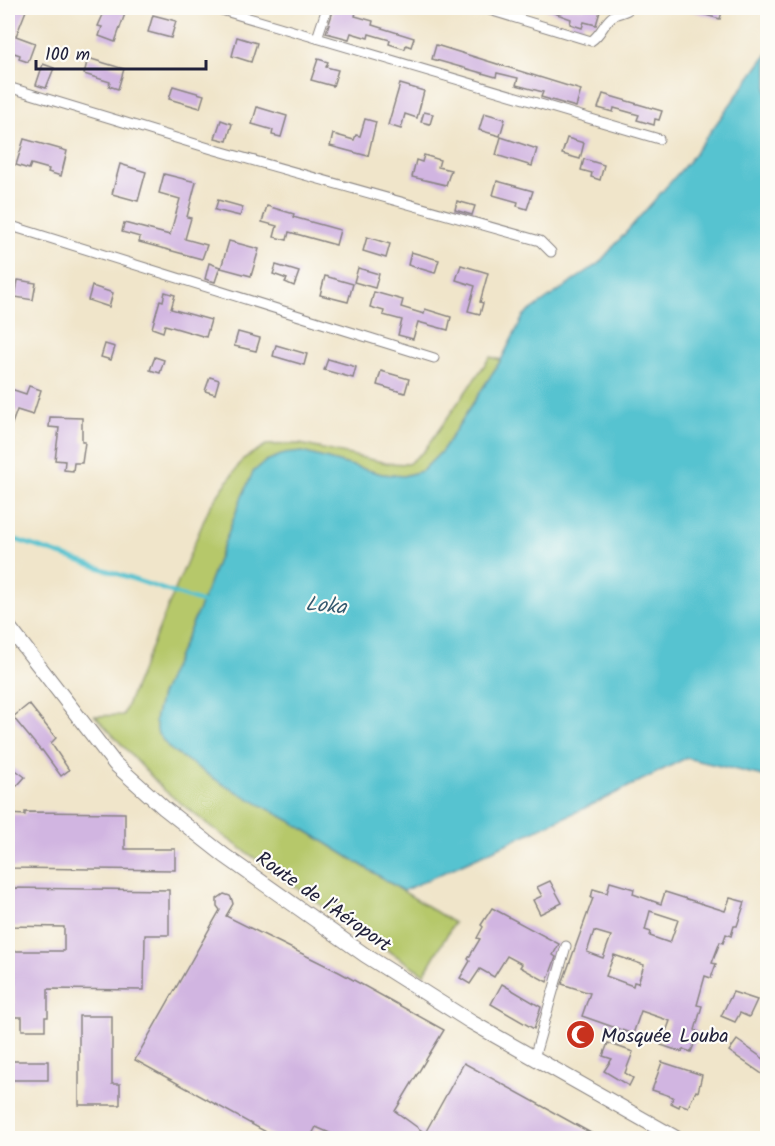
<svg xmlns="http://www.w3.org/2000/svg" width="775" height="1146" font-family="Kalam,sans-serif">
	<rect width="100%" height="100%" fill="#fdfcf7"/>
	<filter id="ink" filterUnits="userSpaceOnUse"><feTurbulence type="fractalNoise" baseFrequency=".0167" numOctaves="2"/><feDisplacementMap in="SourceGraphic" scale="12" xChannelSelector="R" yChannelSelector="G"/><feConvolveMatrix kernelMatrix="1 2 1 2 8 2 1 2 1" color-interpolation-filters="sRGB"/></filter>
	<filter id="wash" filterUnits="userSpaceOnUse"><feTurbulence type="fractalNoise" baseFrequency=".008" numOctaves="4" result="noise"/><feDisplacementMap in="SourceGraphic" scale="24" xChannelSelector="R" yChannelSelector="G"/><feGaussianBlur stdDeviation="1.35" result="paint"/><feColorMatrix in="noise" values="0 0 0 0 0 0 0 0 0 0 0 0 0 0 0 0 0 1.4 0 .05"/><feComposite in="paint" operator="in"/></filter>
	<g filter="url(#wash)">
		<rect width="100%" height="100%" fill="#f0e5ca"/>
		<path fill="#b6c86b" stroke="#6c7553" stroke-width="1.5" d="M490,357L501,360L442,451L422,471L403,476L382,474L302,452L241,499L202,602L161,695L155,720L158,734L170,749L221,783L294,823L454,923L424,974L343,921L211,827L164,790L95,716L123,715L209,508L243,459L266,445L300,444L387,463L408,464L424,451Z"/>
		<path fill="#57c3d0" stroke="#3c7286" stroke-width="1.5" d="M767,54V777L686,758L600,801L403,891L294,823L221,783L170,749L158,734L155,720L161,695L202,602L241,499L253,472L266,461L284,454L302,452L382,474L403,476L422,471L442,451L501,360L524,315L599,263L689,161Z"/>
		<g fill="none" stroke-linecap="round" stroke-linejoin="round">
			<path stroke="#57c3d0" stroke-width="4" d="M8,537L207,604"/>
		</g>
		<g id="blocks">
			<g fill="#d1b5e1" fill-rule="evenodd">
				<path d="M8,8H27L16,36L35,43L28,62L19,59L20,55L11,52L8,57Z"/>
				<path d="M106,8H127L115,42L99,36L102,27L98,26Z"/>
				<path d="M334,8H357L355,16L373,21L372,25L414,38L411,47L406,45L405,49L389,44L390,40L369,34L368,38L351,33L349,39L326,33Z"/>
				<path d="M546,8H601L596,25L584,22L582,28L570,24L571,19L546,10Z"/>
				<path d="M688,8H723L720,19L688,10Z"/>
				<path d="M153,15L176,21L171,38L148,32Z"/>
				<path d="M237,37L257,43L251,62L232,56Z"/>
				<path d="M436,45L581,90L576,107L541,97L543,92L516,85L518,78L497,73L496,77L432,59Z"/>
				<path d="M88,58L124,69L118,89L109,86L110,82L84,74Z"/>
				<path d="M318,59L328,62L326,67L338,70L333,86L311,80Z"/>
				<path d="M43,64L54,68L46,88L36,85Z"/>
				<path d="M400,84L424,91L417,118L405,114L401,129L388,125Z"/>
				<path d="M173,86L204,95L200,108L169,99Z"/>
				<path d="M603,94L662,111L659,120L655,119L654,125L637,120L639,115L614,108L613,112L598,108Z"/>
				<path d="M257,107L287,116L281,137L272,135L273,130L252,124Z"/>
				<path d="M424,112L433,114L430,124L421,122Z"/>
				<path d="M484,113L505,119L500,136L479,130Z"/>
				<path d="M365,119L376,122L368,156L330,146L333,134L354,140L356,135L360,136Z"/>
				<path d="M221,120L232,124L227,141L215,138Z"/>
				<path d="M501,137L537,149L532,166L496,155Z"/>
				<path d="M567,138L584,143L580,159L562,154Z"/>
				<path d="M24,139L67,151L61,176L48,172L49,169L31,164L29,169L16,165Z"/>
				<path d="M424,155L440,160L438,167L451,170L446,185L412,177L416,160L422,162Z"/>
				<path d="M584,159L604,165L600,180L591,177L592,173L581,170Z"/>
				<path d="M120,164L146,172L138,201L112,194Z"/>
				<path d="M164,174L196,182L187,217L191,218L185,239L207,245L202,259L139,242L140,237L122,232L124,223L170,235L180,199L159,193Z"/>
				<path d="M497,181L533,191L527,209L517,206L518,202L493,195Z"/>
				<path d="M218,200L243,207L240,216L215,210Z"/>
				<path d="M457,201L475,206L472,215L455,210Z"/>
				<path d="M267,206L294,214L293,217L340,230L336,245L289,232L287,240L274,237L277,226L262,222Z"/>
				<path d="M367,237L390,244L386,258L363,251Z"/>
				<path d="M229,241L259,249L251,276L221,268Z"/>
				<path d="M411,252L439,260L435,273L408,265Z"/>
				<path d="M209,263L220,267L215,282L205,279Z"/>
				<path d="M276,265L299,272L294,286L285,282L287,279L273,274Z"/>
				<path d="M461,265L488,273L480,302L483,303L480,314L468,311L475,286L456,280Z"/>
				<path d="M358,268L379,274L375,288L354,282Z"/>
				<path d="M325,276L353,284L348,302L320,295Z"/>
				<path d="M18,280L36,283L33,300L15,297Z"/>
				<path d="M92,286L113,293L109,307L88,300Z"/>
				<path d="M165,292L175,295L171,309L211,320L206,337L165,325L163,332L152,328L160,300L163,301Z"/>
				<path d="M374,292L403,300L401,307L424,314L425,309L451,317L448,330L418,322L413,339L398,335L402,320L383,315L384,311L370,307Z"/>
				<path d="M238,332L260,338L256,351L234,346Z"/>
				<path d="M105,344L115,347L111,360L101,357Z"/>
				<path d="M276,345L307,354L304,365L273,356Z"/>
				<path d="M155,357L164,360L160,373L150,370Z"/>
				<path d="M328,359L356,367L353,378L324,370Z"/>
				<path d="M381,371L409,379L405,393L377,385Z"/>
				<path d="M210,377L219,380L215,394L205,391Z"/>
				<path d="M29,386L41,390L33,415L17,410L9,432H8V388L26,394Z"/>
				<path d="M50,417L82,418V442H85L82,463H74L73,471L64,470L65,461L55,460L59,428L49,427Z"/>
				<path d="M29,704L56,738L51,743L69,770L61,776L42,750L41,751L13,717Z"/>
				<path d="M13,768L25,777L17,786L8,778V775Z"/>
				<path d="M25,812L125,813V849H175V870L8,868V814L25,815Z"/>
				<path d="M550,881L562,903L540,914L533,900L542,896L537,887Z"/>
				<path d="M610,882L634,889L633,894L661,904L665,892L725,911L730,898L745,902L737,926H734L731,936L726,934L723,943L720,942L712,963L716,964L711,978L705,976L697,1005L702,1006L695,1030L699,1032L691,1052L683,1049L682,1052L661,1045L670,1021L641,1011L633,1034L582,1016L590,993L562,984L593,898H591L593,889L607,893ZM650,911L678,920L670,943L650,936L651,932L645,930ZM594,931L611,936L603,958L587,952ZM614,955L644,965L638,983L634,982L633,986L606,976Z"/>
				<path d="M8,888L169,890V935H145L144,990L48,989V1017H45V1030H22V1017H14V986H8V951H64V927L8,926Z"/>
				<path d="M224,894L230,896L232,900L233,904L226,916L339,972L444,1030L395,1111L425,1133L464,1063L600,1138H341L316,1127L310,1138H277L135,1060L220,910L217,906V899Z"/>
				<path d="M492,908L559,944L553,955L556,957L547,982L520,967L522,964L507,956L494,977L480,969L470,984L460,978L470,961L468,959L480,939L477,938L483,927L481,925Z"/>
				<path d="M502,984L541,1007L534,1029L491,1004Z"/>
				<path d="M733,992L757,1000L749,1017L740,1013L735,1022L721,1016Z"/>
				<path d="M79,1016H112V1084H120V1105H79Z"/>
				<path d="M737,1040L768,1062V1078L729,1051Z"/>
				<path d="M608,1043L633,1052L625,1073L633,1078L629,1086L604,1071L612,1059L603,1056Z"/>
				<rect x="8" y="1061" width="40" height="19"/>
				<path d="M662,1062L702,1075L698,1092L696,1091L688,1107L680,1104L679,1107L671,1103L673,1097L652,1090Z"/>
			</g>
		</g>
	</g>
	<g filter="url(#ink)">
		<use href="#blocks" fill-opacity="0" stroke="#898482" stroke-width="1.5"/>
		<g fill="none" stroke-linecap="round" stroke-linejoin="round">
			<defs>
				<g id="street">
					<path d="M215,8L659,139"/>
					<path d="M483,8L591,41C601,35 604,22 613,16C619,12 625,13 630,8"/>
					<path d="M317,38L327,8"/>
					<path d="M8,87L212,149L540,241L551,252"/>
					<path d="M8,225L434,358"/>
					<path d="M534,1058L566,946"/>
				</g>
				<path id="secondary" d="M8,626L115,764L164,808L225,856L365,955L471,1022L676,1138"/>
			</defs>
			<use href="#street" stroke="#898482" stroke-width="11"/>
			<use href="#secondary" stroke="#898482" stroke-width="16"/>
			<use href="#street" stroke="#fff" stroke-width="9"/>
			<use href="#secondary" stroke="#fff" stroke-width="14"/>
		</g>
	</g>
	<defs>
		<symbol id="mosque-disc" viewBox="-11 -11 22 22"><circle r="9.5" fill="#c8321e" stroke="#fdfcf7"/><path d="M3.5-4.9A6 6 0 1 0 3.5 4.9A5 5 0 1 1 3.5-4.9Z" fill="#fff"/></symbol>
	</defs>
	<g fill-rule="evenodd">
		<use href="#mosque-disc" x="564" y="1018" width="33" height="33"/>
	</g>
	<g text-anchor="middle" stroke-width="4.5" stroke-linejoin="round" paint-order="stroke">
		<g font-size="20" fill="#22223b" stroke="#fdfcf7">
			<text transform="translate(324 901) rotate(35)" y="7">Route de l'Aéroport</text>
		</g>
		<g font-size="20" fill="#22223b" stroke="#fdfcf7" text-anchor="start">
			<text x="601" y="1042">Mosquée Louba</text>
		</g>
		<g font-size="21" font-style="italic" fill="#355a6f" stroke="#fdfcf7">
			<text transform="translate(326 605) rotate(5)" y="7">Loka</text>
		</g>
	</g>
	<rect width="775" height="1146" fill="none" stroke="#fdfcf7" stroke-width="30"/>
	<path d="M36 60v9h170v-9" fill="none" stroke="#22223b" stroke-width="3"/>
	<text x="45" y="60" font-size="18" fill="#22223b" stroke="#fdfcf7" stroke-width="4.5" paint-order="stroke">100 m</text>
</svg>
